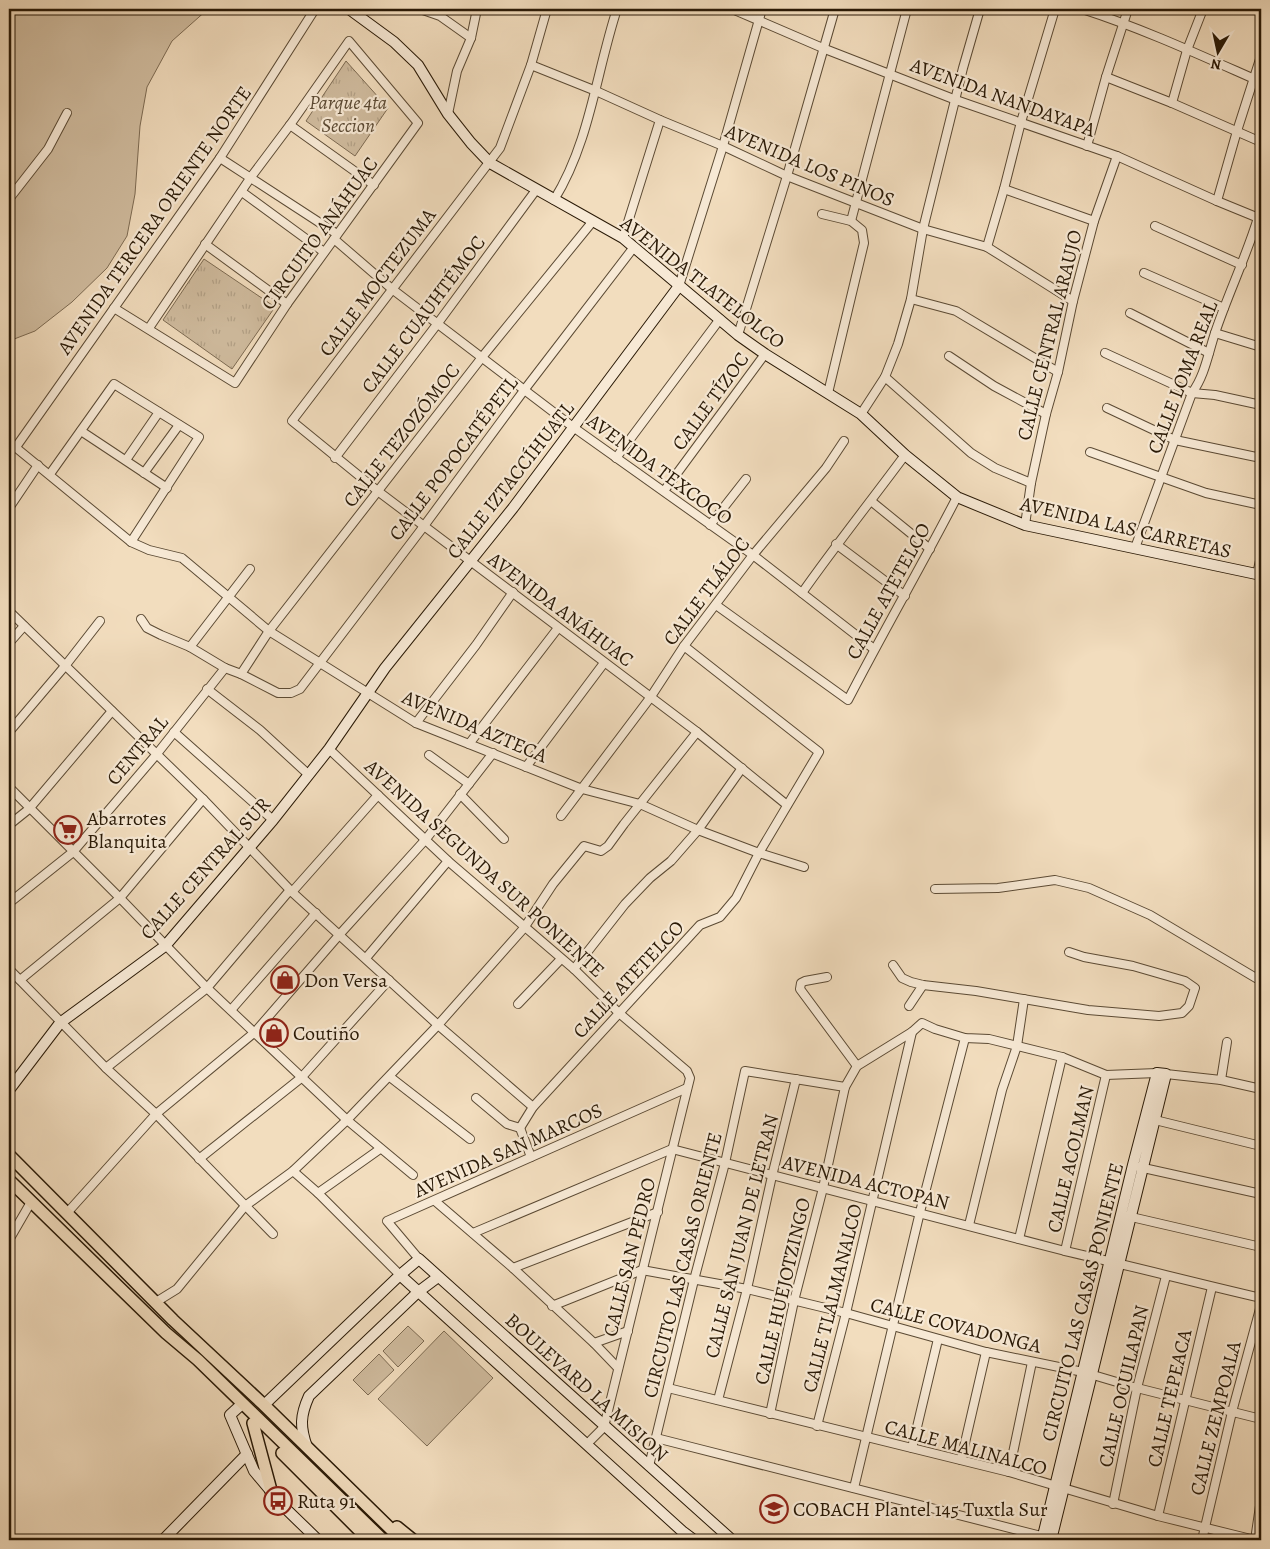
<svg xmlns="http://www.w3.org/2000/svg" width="1270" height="1549" font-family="Alegreya,serif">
	<defs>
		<pattern id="park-tufts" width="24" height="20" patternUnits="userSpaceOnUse" patternTransform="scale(1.25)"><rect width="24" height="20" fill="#d0bc9f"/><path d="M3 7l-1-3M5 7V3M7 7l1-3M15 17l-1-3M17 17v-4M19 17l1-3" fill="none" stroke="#b3a187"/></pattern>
	</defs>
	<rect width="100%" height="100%" fill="#f2ddbe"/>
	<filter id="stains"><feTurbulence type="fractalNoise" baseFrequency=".004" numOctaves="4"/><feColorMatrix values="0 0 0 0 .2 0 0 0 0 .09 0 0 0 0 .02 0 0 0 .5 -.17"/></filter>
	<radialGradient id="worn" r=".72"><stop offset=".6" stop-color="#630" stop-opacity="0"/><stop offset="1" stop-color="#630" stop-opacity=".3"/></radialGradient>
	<g fill="#d0bc9f" stroke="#7c6a52">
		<path d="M9,9H208L172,41L147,87L140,126L135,194L127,236L107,268L72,302L35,331L9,341Z"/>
		<path d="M408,1326L424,1341L398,1367L383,1351Z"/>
		<path d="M444,1331L493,1378L427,1446L378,1399Z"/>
		<path d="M379,1354L394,1370L368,1395L353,1380Z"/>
	</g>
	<g fill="url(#park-tufts)" stroke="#7c6a52">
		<path d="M346,61L388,108L355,156L306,121Z"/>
		<path d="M204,259L275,307L232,369L163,320Z"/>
	</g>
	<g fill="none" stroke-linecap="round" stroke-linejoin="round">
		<defs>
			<g id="street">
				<path d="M420,9L440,16L471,38"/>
				<path d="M547,9L531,65L500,148L292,421L379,492L697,732L787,805"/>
				<path d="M732,9L825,49L956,100L1117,156L1217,201L1261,219"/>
				<path d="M1082,9C1144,29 1202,56 1261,82"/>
				<path d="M531,65L596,91L660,120L723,146L787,176L923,229L987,247L1073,301"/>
				<path d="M1106,77L1172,103L1261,142"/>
				<path d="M1172,103L1187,50L1203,9"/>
				<path d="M448,114L457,71L471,38L477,9"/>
				<path d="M290,125L374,185"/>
				<path d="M1087,146L1106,77L1128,9"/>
				<path d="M220,158L337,234"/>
				<path d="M1004,189L1094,221"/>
				<path d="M242,192L324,252"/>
				<path d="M9,199L48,149L67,113"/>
				<path d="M554,200C590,142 596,73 617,9"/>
				<path d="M1217,201L1237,131L1261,56"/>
				<path d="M822,214L851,221L862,230L864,243L828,393"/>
				<path d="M851,221L907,9"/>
				<path d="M1155,226L1242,265"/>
				<path d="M623,238L660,120"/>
				<path d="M334,239L392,289L573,427L753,555L874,649"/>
				<path d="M205,244L287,304"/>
				<path d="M987,247L1004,189L1021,122L1055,9"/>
				<path d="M1144,273L1224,308"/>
				<path d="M679,286L723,146L762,9"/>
				<path d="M911,299L956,311L1058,372"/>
				<path d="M114,308L235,383L287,304L418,123L349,41L290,125L251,177L149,328"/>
				<path d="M1130,313L1209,353"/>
				<path d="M1215,333L1261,347"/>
				<path d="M738,335L787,176L835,9"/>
				<path d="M1105,353L1192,393L1215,395L1261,405"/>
				<path d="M949,356L994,386L1046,414"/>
				<path d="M885,377L971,453L995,468L1031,483"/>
				<path d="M1107,408L1175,440L1261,458"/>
				<path d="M861,414L885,377L898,344L911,299L923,229L963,68L980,9"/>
				<path d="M81,431L167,488"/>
				<path d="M9,442L131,542L149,550L182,558L269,631L416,723L582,789L640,804L698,830L759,853L804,867"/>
				<path d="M16,447L220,158L315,9"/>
				<path d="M1090,452L1206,493L1261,505"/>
				<path d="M335,458L438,323L536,190"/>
				<path d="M616,458L720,319"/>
				<path d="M126,460L159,412"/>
				<path d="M144,473L179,425"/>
				<path d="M50,474L114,384L199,437L131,542"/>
				<path d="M664,491L765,354"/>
				<path d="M871,501L930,549"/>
				<path d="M9,508L38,465"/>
				<path d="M710,525L746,479"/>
				<path d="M1025,525L1031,483L1046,414L1058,372L1073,301L1094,221L1117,156"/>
				<path d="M836,544L905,596"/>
				<path d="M1135,548L1192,393C1205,375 1208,354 1215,333C1228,294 1246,257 1258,218"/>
				<path d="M1257,574L1261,556"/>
				<path d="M802,593C835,546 871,501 905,455"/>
				<path d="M716,605L848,700C883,632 922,565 957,497"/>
				<path d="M9,611L203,799L292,892L438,1025L533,1107"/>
				<path d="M141,619L147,628L161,635L190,647L225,668L241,674L278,693H291L300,689L424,526L525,389L634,247"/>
				<path d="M9,643L24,626"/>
				<path d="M190,647L250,569"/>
				<path d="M241,674L269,631L483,356L593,221"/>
				<path d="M207,689L260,730L309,775"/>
				<path d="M416,723L476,645L513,592"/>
				<path d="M9,732L65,666L100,621"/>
				<path d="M174,732L273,820"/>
				<path d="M469,744L558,628"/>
				<path d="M329,749L448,861L574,969L619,1013L687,1071L690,1078L604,1427L587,1444"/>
				<path d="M429,755L469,784"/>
				<path d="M526,767L604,663"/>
				<path d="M9,787L120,898L207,988L347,1120L413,1175"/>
				<path d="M460,794L504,839"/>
				<path d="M561,816L650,698L684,646L753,555L826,468L844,441"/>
				<path d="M9,825L29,809L112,711"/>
				<path d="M935,889L998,888L1055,880L1089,888L1150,915L1261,981"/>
				<path d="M292,892L378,795"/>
				<path d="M9,903L73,852L156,755L225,668"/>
				<path d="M366,958L448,861"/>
				<path d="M893,965L902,978L911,982L923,985L976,991L1088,1010L1159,1016L1182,1013L1189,1006L1195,988L1185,981L1133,966L1084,957L1069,952"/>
				<path d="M9,969L106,1068L156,1114L273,1234"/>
				<path d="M574,969L625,904L650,878L671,861L698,830L742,768"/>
				<path d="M827,977L805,981L801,983L800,989L857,1066"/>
				<path d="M20,980L120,898L203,799"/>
				<path d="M518,1004L561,959"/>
				<path d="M909,1006L923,985"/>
				<path d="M231,1010L316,913"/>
				<path d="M106,1068L207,988L290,890"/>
				<path d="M1166,1074L1221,1080L1261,1089"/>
				<path d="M390,1077L470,1139"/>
				<path d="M1221,1080L1227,1042"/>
				<path d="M476,1098L507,1124L520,1128"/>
				<path d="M1151,1119L1261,1146"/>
				<path d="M520,1128L533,1107L700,925L720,917L736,898L759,853L819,752L684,646"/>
				<path d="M520,1128L531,1157"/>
				<path d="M199,1159L301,1078L389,980"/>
				<path d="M1139,1167L1261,1194"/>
				<path d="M293,1171L318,1193L400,1275"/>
				<path d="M318,1193L380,1149"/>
				<path d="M435,1201L513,1268L594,1343L618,1368"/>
				<path d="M67,1213L156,1114L255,1032L340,934L426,839L493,753"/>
				<path d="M1127,1216L1261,1247"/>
				<path d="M969,1225L1002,1090L1017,1046L1024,999"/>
				<path d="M473,1233L672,1149L1065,1251C1131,1266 1196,1283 1261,1298"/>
				<path d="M1019,1239L1062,1057"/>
				<path d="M9,1240L31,1202"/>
				<path d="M1065,1251L1106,1075"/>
				<path d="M419,1259L387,1221L687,1088"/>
				<path d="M513,1268L658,1212"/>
				<path d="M156,1302L177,1289L245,1206L293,1171L347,1120L438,1025L524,928L553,884L584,846L601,851L608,846L624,824L697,732"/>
				<path d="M552,1306L642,1270L747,1289L846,1313L986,1352L1083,1372L1137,1388L1261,1419"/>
				<path d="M594,1343L628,1331"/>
				<path d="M668,1388L1009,1472L1158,1516L1255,1540"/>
				<path d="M718,1400L747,1289L772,1176L796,1079"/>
				<path d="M770,1414L794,1301L823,1188L845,1087L857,1066L912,1032L922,1023L935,1029L965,1038L989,1039L1062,1057L1106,1075L1157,1073"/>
				<path d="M817,1426L846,1313L912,1032"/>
				<path d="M656,1438L1057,1540"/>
				<path d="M912,1448L938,1339"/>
				<path d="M961,1460L986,1352"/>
				<path d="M649,1466L694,1280L725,1163L745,1071L845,1087"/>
				<path d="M1009,1472L1032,1362"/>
				<path d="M854,1488L920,1212L965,1038"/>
				<path d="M1113,1504L1137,1388L1166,1276"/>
				<path d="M1158,1516L1212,1287"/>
				<path d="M1202,1540L1232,1412L1261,1305"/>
				<path d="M1255,1540L1261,1499"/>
			</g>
			<g id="secondary">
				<path d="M349,9L394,42L418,65L448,114L471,143L490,163L623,238L738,335L765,354L861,414L905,455L957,497L1025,525L1261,575"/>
				<path d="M9,1090L60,1023L165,946L273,820L329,749L385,668L513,508L679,286"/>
				<path d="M400,1275L682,1531L694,1540"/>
				<path d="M242,1404L230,1415L254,1471L285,1508L318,1540"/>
				<path d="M264,1405L400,1275L419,1259L732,1540"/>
				<path d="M307,1447C300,1427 300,1416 309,1396L418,1292L438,1277"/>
				<path d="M163,1540L247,1454"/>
				<path d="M1042,1540L1133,1165L1157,1073L1166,1074L1051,1540"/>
			</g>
			<g id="primary">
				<path d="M9,1155L173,1320L264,1405L402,1540"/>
				<path d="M9,1180L166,1333L198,1360L383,1540"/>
				<path d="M253,1423L272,1494"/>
				<path d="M282,1453L369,1540"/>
				<path d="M397,1527L413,1540"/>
			</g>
		</defs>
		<use href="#street" stroke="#5b4a34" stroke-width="10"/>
		<use href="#secondary" stroke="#291906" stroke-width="12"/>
		<use href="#primary" stroke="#291906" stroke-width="14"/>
		<use href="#street" stroke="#f7e9d5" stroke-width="8"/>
		<use href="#secondary" stroke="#f7e9d5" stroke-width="10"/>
		<use href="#primary" stroke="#f2ddbe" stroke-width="11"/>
	</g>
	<defs>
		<symbol id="supermarket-ring" viewBox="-11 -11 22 22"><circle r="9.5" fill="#f7e9d5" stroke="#8f2418" stroke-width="1.5"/><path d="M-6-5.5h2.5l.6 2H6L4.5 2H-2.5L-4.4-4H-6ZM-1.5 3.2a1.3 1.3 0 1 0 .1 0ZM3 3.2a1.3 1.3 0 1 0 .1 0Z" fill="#8f2418"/></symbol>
		<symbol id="shop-ring" viewBox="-11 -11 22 22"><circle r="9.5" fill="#f7e9d5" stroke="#8f2418" stroke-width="1.5"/><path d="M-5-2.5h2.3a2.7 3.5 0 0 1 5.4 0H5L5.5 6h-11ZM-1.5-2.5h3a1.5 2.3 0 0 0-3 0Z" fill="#8f2418"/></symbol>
		<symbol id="bus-ring" viewBox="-11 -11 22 22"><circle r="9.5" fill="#f7e9d5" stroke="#8f2418" stroke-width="1.5"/><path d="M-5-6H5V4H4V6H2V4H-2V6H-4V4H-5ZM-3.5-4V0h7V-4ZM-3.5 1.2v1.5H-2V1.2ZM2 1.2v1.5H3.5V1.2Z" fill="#8f2418"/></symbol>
		<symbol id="university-ring" viewBox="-11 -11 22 22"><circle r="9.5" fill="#f7e9d5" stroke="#8f2418" stroke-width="1.5"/><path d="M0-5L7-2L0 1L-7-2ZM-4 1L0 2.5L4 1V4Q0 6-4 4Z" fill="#8f2418"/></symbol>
	</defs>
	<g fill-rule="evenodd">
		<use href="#supermarket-ring" x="52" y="814" width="32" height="32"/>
		<use href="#shop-ring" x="269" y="964" width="32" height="32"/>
		<use href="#shop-ring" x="258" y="1017" width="32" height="32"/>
		<use href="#bus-ring" x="262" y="1485" width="32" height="32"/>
		<use href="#university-ring" x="758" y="1493" width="32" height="32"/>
	</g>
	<g text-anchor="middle" stroke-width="4.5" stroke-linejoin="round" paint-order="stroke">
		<g font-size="20" fill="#291906" stroke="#f7e9d5">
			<text transform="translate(1003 97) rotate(20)" y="7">AVENIDA NANDAYAPA</text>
			<text transform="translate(810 165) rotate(23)" y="7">AVENIDA LOS PINOS</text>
			<text transform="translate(154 220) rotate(-55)" y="7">AVENIDA TERCERA ORIENTE NORTE</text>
			<text transform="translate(319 233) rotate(-54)" y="7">CIRCUITO ANÁHUAC</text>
			<text transform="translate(377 282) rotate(-53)" y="7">CALLE MOCTEZUMA</text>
			<text transform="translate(703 282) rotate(38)" y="7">AVENIDA TLATELOLCO</text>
			<text transform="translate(423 314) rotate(-53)" y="7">CALLE CUAUHTÉMOC</text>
			<text transform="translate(1049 335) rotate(-76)" y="7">CALLE CENTRAL ARAUJO</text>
			<text transform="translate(1182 377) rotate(-69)" y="7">CALLE LOMA REAL</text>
			<text transform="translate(710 401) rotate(-54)" y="7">CALLE TÍZOC</text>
			<text transform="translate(401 435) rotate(-52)" y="7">CALLE TEZOZÓMOC</text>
			<text transform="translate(453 458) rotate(-53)" y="7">CALLE POPOCATÉPETL</text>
			<text transform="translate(660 469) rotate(36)" y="7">AVENIDA TEXCOCO</text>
			<text transform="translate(510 480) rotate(-52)" y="7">CALLE IZTACCÍHUATL</text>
			<text transform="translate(1126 527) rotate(13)" y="7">AVENIDA LAS CARRETAS</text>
			<text transform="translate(706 591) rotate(-53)" y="7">CALLE TLÁLOC</text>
			<text transform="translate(888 591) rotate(-61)" y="7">CALLE ATETELCO</text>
			<text transform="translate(561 609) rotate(37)" y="7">AVENIDA ANÁHUAC</text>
			<text transform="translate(475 726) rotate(23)" y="7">AVENIDA AZTECA</text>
			<text transform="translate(137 750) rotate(-50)" y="7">CENTRAL</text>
			<text transform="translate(205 868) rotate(-48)" y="7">CALLE CENTRAL SUR</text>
			<text transform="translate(485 868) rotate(42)" y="7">AVENIDA SEGUNDA SUR PONIENTE</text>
			<text transform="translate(628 979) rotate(-47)" y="7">CALLE ATETELCO</text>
			<text transform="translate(508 1150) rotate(-24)" y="7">AVENIDA SAN MARCOS</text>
			<text transform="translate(1070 1159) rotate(-77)" y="7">CALLE ACOLMAN</text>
			<text transform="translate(866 1182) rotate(14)" y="7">AVENIDA ACTOPAN</text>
			<text transform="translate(741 1236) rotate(-76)" y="7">CALLE SAN JUAN DE LETRAN</text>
			<text transform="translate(629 1257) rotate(-76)" y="7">CALLE SAN PEDRO</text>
			<text transform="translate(682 1265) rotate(-76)" y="7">CIRCUITO LAS CASAS ORIENTE</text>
			<text transform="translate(782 1291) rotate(-77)" y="7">CALLE HUEJOTZINGO</text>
			<text transform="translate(832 1298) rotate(-76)" y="7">CALLE TLALMANALCO</text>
			<text transform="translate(1082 1302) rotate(-76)" y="7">CIRCUITO LAS CASAS PONIENTE</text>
			<text transform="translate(956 1325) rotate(14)" y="7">CALLE COVADONGA</text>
			<text transform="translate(1123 1386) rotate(-77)" y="7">CALLE OCUILAPAN</text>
			<text transform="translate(587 1387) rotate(42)" y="7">BOULEVARD LA MISION</text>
			<text transform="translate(1169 1398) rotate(-77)" y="7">CALLE TEPEACA</text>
			<text transform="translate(1215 1418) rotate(-76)" y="7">CALLE ZEMPOALA</text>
			<text transform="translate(966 1447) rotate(15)" y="7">CALLE MALINALCO</text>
		</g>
		<g font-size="20" font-style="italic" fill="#5b4a34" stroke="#f7e9d5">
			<text x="348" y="109">Parque 4ta<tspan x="348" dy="23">Seccion</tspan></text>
		</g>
		<g font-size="20" fill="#291906" stroke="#f7e9d5" text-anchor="start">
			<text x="87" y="825">Abarrotes<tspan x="87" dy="23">Blanquita</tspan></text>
			<text x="304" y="987">Don Versa</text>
			<text x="293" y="1040">Coutiño</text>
			<text x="297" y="1508">Ruta 91</text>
			<text x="793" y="1516">COBACH Plantel 145 Tuxtla Sur</text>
		</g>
	</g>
	<rect width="1270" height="1549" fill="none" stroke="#f2ddbe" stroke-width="30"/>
	<rect x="10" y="10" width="1250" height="1529" fill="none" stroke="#291906" stroke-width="2.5"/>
	<rect x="15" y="15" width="1240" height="1519" fill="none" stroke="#291906"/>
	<g transform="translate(1218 52) rotate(189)" stroke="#f7e9d5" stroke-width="4" paint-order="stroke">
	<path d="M0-4L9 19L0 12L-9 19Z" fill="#291906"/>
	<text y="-8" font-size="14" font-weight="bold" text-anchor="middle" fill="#291906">N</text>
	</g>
	<rect width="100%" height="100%" filter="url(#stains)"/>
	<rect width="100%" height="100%" fill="url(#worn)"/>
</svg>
